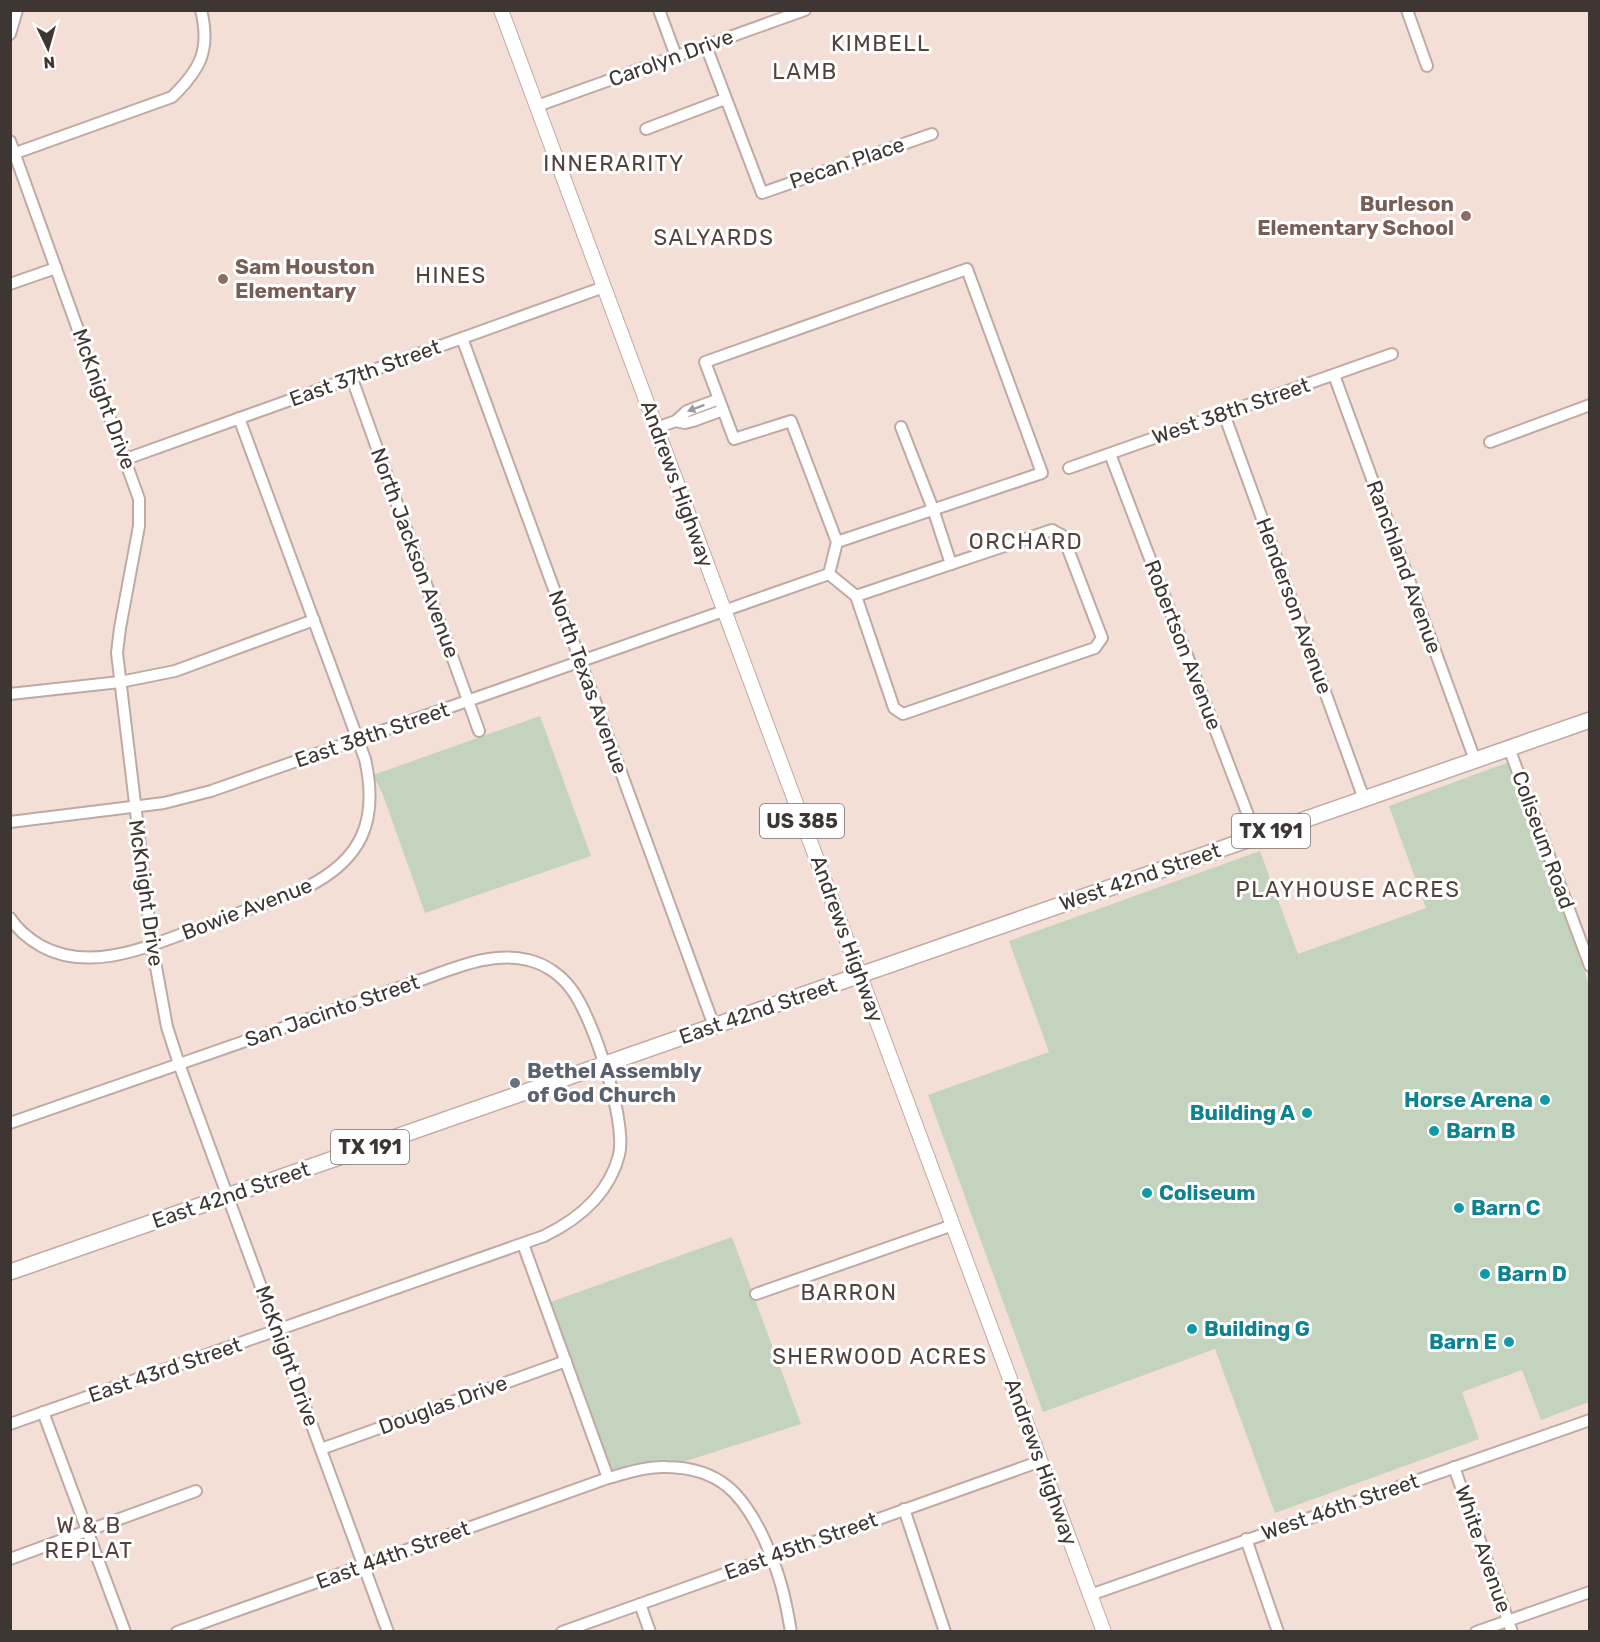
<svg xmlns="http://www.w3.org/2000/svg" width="1600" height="1642" font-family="Rubik,sans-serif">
	<rect width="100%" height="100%" fill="#f4dfd7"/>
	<g fill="#c4d3bd">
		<path d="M540,716L591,856L425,913L383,795L373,775Z"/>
		<path d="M1509,762L1589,984V1402L1541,1420L1522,1370L1462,1392L1479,1439L1275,1513L1215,1349L1043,1412L928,1095L1049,1052L1009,941L1260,851L1298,954L1426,908L1389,806Z"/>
		<path d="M732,1237L801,1424L680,1463L608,1478L545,1304Z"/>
	</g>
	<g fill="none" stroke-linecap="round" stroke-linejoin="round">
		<defs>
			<g id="minor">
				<path d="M659,10L676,56"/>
				<path d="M1407,10L1427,66"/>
				<path d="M10,34L17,10"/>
				<path d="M706,46L762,193L932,134"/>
				<path d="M537,106L805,10"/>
				<path d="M646,129L725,99"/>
				<path d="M10,141L139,499V526L120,628L117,653L152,945L167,1027L179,1064L388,1632"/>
				<path d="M10,155L172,97C200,70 211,50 201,10"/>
				<path d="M10,284L56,268"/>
				<path d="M462,338L714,1026"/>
				<path d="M1334,375L1475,760"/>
				<path d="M351,376L479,731"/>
				<path d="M1224,414L1364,799"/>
				<path d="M676,421L687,411L719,399"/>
				<path d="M901,427L933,509L951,564"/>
				<path d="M656,428L676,421L685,423L693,421L723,410"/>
				<path d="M1490,442L1590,405"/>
				<path d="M1110,454L1256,836"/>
				<path d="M126,459L604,287"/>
				<path d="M1069,468L1392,354"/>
				<path d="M829,574L837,542L791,421L734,439L705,362L967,269L1042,473L837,542"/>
				<path d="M829,574L856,596L894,708L903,714L1095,648L1102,638L1063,536L1052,530L856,596"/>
				<path d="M10,694L120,682L175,671L314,620"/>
				<path d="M1509,748L1590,966"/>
				<path d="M10,822L164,803L211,791L829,574"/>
				<path d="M10,918C18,930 29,939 41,946C92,974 151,945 201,927C235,914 270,902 305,888C362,860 379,821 365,759L239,418"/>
				<path d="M10,1123L409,984C447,972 488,950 528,960C546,964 562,976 572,990C593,1018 627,1121 619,1155C609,1194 579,1219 544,1236L10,1424"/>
				<path d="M523,1244L608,1478"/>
				<path d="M756,1294L953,1225"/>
				<path d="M43,1412L125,1632"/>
				<path d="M321,1449L566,1361"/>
				<path d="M1454,1467L1512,1632"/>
				<path d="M904,1509L945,1632"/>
				<path d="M1246,1539L1278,1632"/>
				<path d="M10,1559L196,1491"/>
				<path d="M1090,1595L1590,1420"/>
				<path d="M640,1604L650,1632"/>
				<path d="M177,1632L608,1478C627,1473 647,1466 667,1467C720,1468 743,1494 764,1539C779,1572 785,1595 791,1632"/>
				<path d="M562,1632L1041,1461"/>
				<path d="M1476,1632L1590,1592"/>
			</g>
			<path id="major" d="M501,10L1104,1632"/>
			<path id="highway" d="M10,1272L1590,720"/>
		</defs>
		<use href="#minor" stroke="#beaaa3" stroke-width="14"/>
		<use href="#major" stroke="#beaaa3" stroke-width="16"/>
		<use href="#highway" stroke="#beaaa3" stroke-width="18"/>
		<use href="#minor" stroke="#fff" stroke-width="10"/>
		<use href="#major" stroke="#fff" stroke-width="14"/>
		<use href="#highway" stroke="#fff" stroke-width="15"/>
	</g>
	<defs><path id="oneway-solid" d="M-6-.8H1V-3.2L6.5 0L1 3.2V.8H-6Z" transform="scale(1.5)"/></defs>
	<use fill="#9e9a99" href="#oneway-solid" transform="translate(696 408) rotate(159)"/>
	<g fill="#8d6e63" stroke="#fff" stroke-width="2">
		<circle cx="1466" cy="216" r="6"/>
		<circle cx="223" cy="279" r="6"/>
	</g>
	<circle fill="#6b7280" stroke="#fff" stroke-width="2" cx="515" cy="1083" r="6"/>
	<g fill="#0f9aa8" stroke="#fff" stroke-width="2">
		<circle cx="1545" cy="1100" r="6"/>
		<circle cx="1307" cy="1113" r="6"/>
		<circle cx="1434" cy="1131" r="6"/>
		<circle cx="1147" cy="1193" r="6"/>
		<circle cx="1459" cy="1208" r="6"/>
		<circle cx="1485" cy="1274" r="6"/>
		<circle cx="1192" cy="1329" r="6"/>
		<circle cx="1509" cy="1342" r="6"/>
	</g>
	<g text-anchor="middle" stroke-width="6" stroke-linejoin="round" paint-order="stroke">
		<g fill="#fff" stroke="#787270" stroke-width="1.5">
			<rect x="760" y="804" width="84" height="34" rx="4.5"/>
			<rect x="1232" y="814" width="78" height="34" rx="4.5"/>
			<rect x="331" y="1130" width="78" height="34" rx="4.5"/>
		</g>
		<g font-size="20" font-weight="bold" fill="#3e3633">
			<text x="802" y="828">US 385</text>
			<text x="1271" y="838">TX 191</text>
			<text x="370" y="1154">TX 191</text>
		</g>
		<g font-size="21" fill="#3e3633" stroke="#fff">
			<text transform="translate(671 58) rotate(-20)" y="7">Carolyn Drive</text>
			<text transform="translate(847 163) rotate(-19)" y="7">Pecan Place</text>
			<text transform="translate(365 373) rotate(-20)" y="7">East 37th Street</text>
			<text transform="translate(104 399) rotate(70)" y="7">McKnight Drive</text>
			<text transform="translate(1231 411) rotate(-19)" y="7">West 38th Street</text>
			<text transform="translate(677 484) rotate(70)" y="7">Andrews Highway</text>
			<text transform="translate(415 553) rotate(70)" y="7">North Jackson Avenue</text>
			<text transform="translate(1404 567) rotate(70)" y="7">Ranchland Avenue</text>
			<text transform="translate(1294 606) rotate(70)" y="7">Henderson Avenue</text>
			<text transform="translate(1183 645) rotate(69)" y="7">Robertson Avenue</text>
			<text transform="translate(588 682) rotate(70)" y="7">North Texas Avenue</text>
			<text transform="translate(372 735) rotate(-19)" y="7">East 38th Street</text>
			<text transform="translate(1543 840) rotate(70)" y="7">Coliseum Road</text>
			<text transform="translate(1140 877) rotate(-19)" y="7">West 42nd Street</text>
			<text transform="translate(146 893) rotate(82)" y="7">McKnight Drive</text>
			<text transform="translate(247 909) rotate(-21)" y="7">Bowie Avenue</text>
			<text transform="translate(847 939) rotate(70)" y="7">Andrews Highway</text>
			<text transform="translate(332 1011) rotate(-19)" y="7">San Jacinto Street</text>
			<text transform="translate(758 1011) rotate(-19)" y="7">East 42nd Street</text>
			<text transform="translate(231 1195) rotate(-19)" y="7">East 42nd Street</text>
			<text transform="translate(287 1356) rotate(70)" y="7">McKnight Drive</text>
			<text transform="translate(165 1370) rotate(-19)" y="7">East 43rd Street</text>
			<text transform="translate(443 1405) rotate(-20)" y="7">Douglas Drive</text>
			<text transform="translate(1041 1462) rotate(70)" y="7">Andrews Highway</text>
			<text transform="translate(1340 1507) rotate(-19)" y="7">West 46th Street</text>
			<text transform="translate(801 1546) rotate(-20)" y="7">East 45th Street</text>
			<text transform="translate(1483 1549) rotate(71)" y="7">White Avenue</text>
			<text transform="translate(393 1555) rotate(-20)" y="7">East 44th Street</text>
		</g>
		<g font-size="21" font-weight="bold" fill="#785e54" stroke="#fff" text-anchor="end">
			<text x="1454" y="211">Burleson<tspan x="1454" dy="24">Elementary School</tspan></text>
			<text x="235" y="274" text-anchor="start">Sam Houston<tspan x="235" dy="24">Elementary</tspan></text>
		</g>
		<g font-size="21" font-weight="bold" fill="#5b616d" stroke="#fff" text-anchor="start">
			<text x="527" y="1078">Bethel Assembly<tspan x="527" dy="24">of God Church</tspan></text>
		</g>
		<g font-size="21" font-weight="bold" fill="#0d838f" stroke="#fff" text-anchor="start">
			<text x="1533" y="1107" text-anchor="end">Horse Arena</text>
			<text x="1295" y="1120" text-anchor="end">Building A</text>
			<text x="1446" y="1138">Barn B</text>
			<text x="1159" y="1200">Coliseum</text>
			<text x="1471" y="1215">Barn C</text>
			<text x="1497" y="1281">Barn D</text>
			<text x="1204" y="1336">Building G</text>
			<text x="1497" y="1349" text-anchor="end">Barn E</text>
		</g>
		<g font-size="22" letter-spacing="1.5" fill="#53433d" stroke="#fff">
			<text x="881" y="51">KIMBELL</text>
			<text x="805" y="79">LAMB</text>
			<text x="614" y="171">INNERARITY</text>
			<text x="714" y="245">SALYARDS</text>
			<text x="451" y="283">HINES</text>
			<text x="1026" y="549">ORCHARD</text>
			<text x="1348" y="897">PLAYHOUSE ACRES</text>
			<text x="849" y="1300">BARRON</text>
			<text x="880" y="1364">SHERWOOD ACRES</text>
			<text x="89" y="1533">W &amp; B<tspan x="89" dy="25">REPLAT</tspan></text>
		</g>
	</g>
	<rect width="1600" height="1642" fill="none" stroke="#3e3633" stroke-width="24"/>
	<g transform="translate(48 48) rotate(175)" stroke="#ffffff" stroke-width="4.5" paint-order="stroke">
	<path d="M0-4.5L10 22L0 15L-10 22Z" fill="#3e3633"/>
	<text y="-9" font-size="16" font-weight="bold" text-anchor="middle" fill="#3e3633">N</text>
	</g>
</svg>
